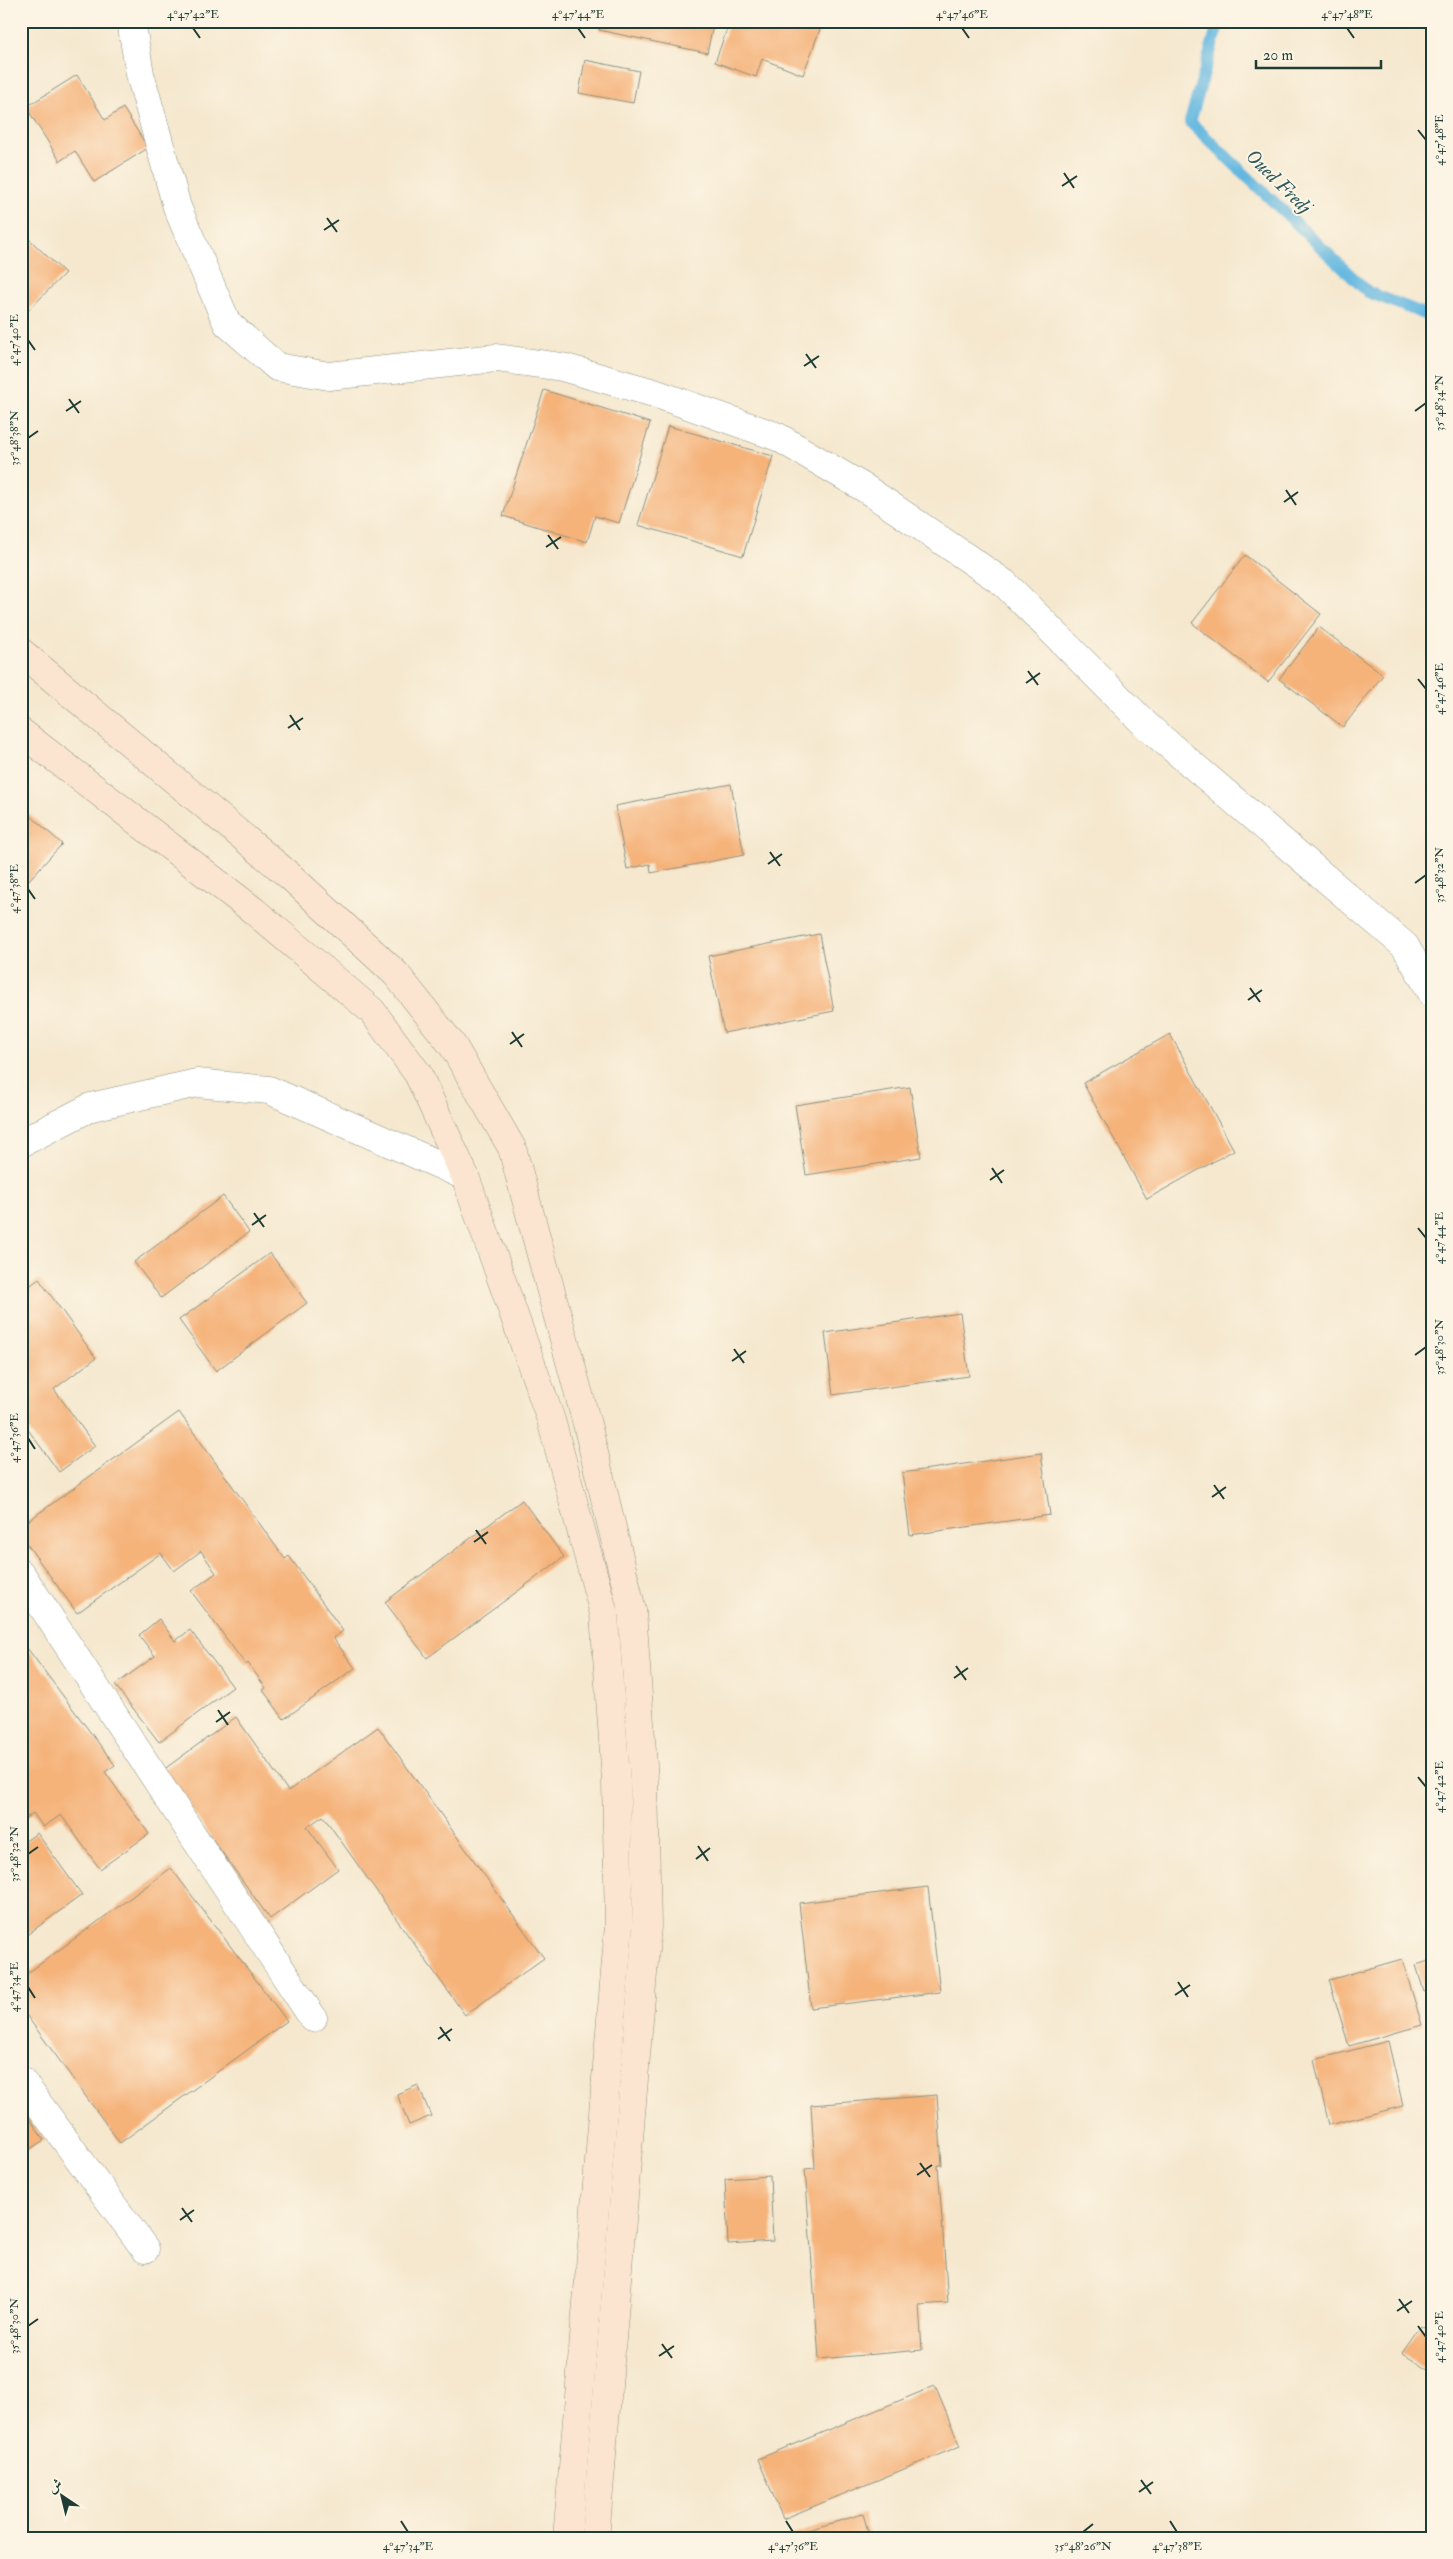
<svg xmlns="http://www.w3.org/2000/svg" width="1453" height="2559" font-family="'IM FELL Double Pica',Amiri,serif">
	<rect width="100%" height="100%" fill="#fcf5e5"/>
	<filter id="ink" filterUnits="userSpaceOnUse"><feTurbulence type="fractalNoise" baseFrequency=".02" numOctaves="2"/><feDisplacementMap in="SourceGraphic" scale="10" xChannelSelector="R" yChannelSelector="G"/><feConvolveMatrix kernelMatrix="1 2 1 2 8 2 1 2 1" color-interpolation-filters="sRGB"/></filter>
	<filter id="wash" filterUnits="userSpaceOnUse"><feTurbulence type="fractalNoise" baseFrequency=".0096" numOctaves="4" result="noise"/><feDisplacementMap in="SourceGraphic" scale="20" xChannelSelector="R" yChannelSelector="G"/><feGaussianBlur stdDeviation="1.12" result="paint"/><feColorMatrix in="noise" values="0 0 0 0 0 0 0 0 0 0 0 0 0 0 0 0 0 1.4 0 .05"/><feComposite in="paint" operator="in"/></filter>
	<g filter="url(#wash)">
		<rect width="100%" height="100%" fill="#f5e8cf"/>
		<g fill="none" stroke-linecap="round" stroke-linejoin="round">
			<path stroke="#64b7e0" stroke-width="12" d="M1219,21L1190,122L1368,292L1432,317"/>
		</g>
		<g id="blocks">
			<g fill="#f5b279">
				<path d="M601,21H714L707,53L599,30Z"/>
				<path d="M730,21H823L803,75L762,59L756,77L715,62Z"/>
				<path d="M585,60L639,71L633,103L579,93Z"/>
				<path d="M77,75L105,120L123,108L148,148L94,182L75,151L60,161L26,107Z"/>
				<path d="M29,239L65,273L21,318V248Z"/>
				<path d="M544,390L650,423L619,523L595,516L587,542L503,516Z"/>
				<path d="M668,426L773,456L743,556L638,525Z"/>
				<path d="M1245,555L1321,614L1268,682L1192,623Z"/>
				<path d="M1319,627L1383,675L1343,727L1279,679Z"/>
				<path d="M731,784L744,855L651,873L650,864L627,869L615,806Z"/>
				<path d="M21,807L62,844L28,881L21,875Z"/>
				<path d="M819,934L834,1011L724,1033L708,956Z"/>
				<path d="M1170,1034L1234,1150L1147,1199L1083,1083Z"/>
				<path d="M910,1087L921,1157L806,1175L795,1105Z"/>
				<path d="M223,1196L249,1232L161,1298L134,1262Z"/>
				<path d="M270,1253L307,1303L216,1371L179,1320Z"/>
				<path d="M39,1279L96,1358L54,1389L95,1446L59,1472L21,1420V1292Z"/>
				<path d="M960,1313L969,1376L833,1395L825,1333Z"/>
				<path d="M179,1412L285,1559L289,1556L343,1631L333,1638L355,1668L284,1719L263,1690L266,1688L248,1663L246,1665L191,1591L216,1573L201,1551L174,1571L161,1553L77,1613L21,1536V1526Z"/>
				<path d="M1041,1453L1050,1515L910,1535L902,1473Z"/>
				<path d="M522,1500L564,1557L427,1658L385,1602Z"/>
				<path d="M159,1619L175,1641L190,1630L233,1687L159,1742L115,1685L155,1656L139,1635Z"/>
				<path d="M21,1640L115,1765L105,1772L149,1834L100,1869L61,1815L43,1827L33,1813L21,1821Z"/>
				<path d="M236,1717L288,1791L378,1727L544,1958L465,2015L323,1816L307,1827L338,1869L270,1919L163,1770Z"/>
				<path d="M37,1833L82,1895L21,1939V1844Z"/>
				<path d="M171,1868L287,2021L120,2143L21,2008V1978Z"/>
				<path d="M928,1887L940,1992L811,2008L799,1903Z"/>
				<path d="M1402,1959L1422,2025L1349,2046L1329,1980Z"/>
				<path d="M1432,1960V1990L1424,1992L1416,1965Z"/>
				<path d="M1388,2041L1403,2106L1329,2125L1314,2060Z"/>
				<path d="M418,2085L431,2116L409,2125L397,2094Z"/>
				<path d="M937,2095L942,2165H938L948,2303L919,2305L922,2350L819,2359L805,2169L815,2168L811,2105Z"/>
				<path d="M21,2106L44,2140L21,2155Z"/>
				<path d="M770,2176L773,2241L728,2244L725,2179Z"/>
				<path d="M1421,2326L1432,2333V2373L1402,2353Z"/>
				<path d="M935,2386L960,2446L783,2519L758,2459Z"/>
				<path d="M863,2514L870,2538H784V2537Z"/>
			</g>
		</g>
	</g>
	<g filter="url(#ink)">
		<use href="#blocks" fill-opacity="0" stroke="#8a9282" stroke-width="1"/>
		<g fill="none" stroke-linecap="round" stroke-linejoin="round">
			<defs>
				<g id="minor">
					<path d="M131,21L140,74L177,207L227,323L277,367L329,376L496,358L562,367L654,393L778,437L866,489L1004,583L1148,727L1405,946L1432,993"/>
					<path d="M21,1143L91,1107L197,1083L269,1090L465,1176"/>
					<path d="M21,1574L313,2018"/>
					<path d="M21,2080L145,2249"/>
				</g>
				<g id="secondary">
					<path d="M21,652L291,877L396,974L453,1046L512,1148L587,1424L632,1610L644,1780L647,1926L595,2538"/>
					<path d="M21,732L254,911L372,1011L418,1074L465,1176L551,1420L604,1614L616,1781L619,1925L567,2538"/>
				</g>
			</defs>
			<use href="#minor" stroke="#8a9282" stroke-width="29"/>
			<use href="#secondary" stroke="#8a9282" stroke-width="29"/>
			<use href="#minor" stroke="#fff" stroke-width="28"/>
			<use href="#secondary" stroke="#fce5d0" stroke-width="28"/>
		</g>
	</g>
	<path fill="none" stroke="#1f3d34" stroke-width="2" d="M193,28L200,38M578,28L585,38M962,28L969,38M1347,28L1354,38M1418,130L1426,140M1064,173L1074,188M1062,186L1077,176M327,218L337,232M324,230L339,220M28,340L35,350M806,354L816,368M804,366L819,356M69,399L79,413M66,411L81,401M1415,411L1426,403M28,438L38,431M1286,490L1296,505M1284,502L1298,492M548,535L558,549M546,547L561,537M1028,671L1038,685M1418,679L1426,689M1026,683L1040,673M290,715L300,730M288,728L303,718M770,852L780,866M768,864L782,854M1415,883L1426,875M28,889L35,899M1250,988L1260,1002M1248,1000L1262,990M512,1032L522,1047M510,1044L524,1034M992,1168L1002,1183M990,1180L1004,1170M254,1213L264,1227M252,1225L266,1215M1418,1228L1426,1238M734,1349L744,1363M1415,1355L1426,1347M732,1361L746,1351M28,1438L35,1449M1214,1485L1224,1499M1212,1497L1226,1487M476,1530L486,1544M474,1542L488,1532M956,1666L966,1680M954,1678L968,1668M218,1710L228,1725M216,1722L230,1712M1418,1777L1426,1787M698,1846L708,1861M28,1854L38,1847M696,1859L710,1848M1178,1982L1188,1997M28,1987L35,1998M1175,1995L1190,1985M440,2027L450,2041M438,2039L452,2029M920,2163L930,2177M917,2175L932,2165M182,2208L192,2222M180,2220L194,2210M1399,2299L1409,2313M1397,2311L1412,2301M28,2326L38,2319M1418,2326L1426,2337M662,2344L672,2358M659,2356L674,2346M1141,2480L1151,2494M1139,2492L1153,2482M401,2521L408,2532M786,2521L793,2532M1170,2521L1177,2532M1083,2532L1093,2524"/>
	<g text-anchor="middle" stroke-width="4" stroke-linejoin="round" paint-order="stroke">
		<g font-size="20" font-style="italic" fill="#305c5f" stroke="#fcf5e5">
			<text transform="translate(1279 181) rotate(44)" y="7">Oued Fredj</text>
		</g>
	</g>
	<rect width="1453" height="2559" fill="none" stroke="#fcf5e5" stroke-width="55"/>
	<g transform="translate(62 2496) rotate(325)" stroke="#fcf5e5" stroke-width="4" paint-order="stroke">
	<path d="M0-4L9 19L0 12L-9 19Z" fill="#1f3d34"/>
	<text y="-8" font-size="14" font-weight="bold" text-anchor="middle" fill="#1f3d34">ش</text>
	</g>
	<path d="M1256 60v8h125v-8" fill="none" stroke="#1f3d34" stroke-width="2.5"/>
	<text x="1263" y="60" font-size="15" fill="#1f3d34" stroke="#fcf5e5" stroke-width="4" paint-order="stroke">20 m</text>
	<rect x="28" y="28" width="1398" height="2504" fill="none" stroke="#1f3d34" stroke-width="2"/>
	<g font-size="12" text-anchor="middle" fill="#1f3d34">
		<text x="193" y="18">4°47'42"E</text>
		<text x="578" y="18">4°47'44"E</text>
		<text x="962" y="18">4°47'46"E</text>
		<text x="1347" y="18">4°47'48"E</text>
		<text transform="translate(1439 140) rotate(-90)" y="4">4°47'48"E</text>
		<text transform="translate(14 340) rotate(-90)" y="4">4°47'40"E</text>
		<text transform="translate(1439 403) rotate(-90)" y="4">35°48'34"N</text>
		<text transform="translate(14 438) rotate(-90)" y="4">35°48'38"N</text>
		<text transform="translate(1439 689) rotate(-90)" y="4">4°47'46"E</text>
		<text transform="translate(1439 875) rotate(-90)" y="4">35°48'32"N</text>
		<text transform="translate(14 889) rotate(-90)" y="4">4°47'38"E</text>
		<text transform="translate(1439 1238) rotate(-90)" y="4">4°47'44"E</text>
		<text transform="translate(1439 1347) rotate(-90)" y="4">35°48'30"N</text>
		<text transform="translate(14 1438) rotate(-90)" y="4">4°47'36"E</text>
		<text transform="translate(1439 1787) rotate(-90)" y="4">4°47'42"E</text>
		<text transform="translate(14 1854) rotate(-90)" y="4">35°48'32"N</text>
		<text transform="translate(14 1987) rotate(-90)" y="4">4°47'34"E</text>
		<text transform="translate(14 2326) rotate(-90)" y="4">35°48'30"N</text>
		<text transform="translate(1439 2337) rotate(-90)" y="4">4°47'40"E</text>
		<text x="408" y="2550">4°47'34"E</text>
		<text x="793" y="2550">4°47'36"E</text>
		<text x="1083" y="2550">35°48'26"N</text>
		<text x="1177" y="2550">4°47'38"E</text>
	</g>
</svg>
